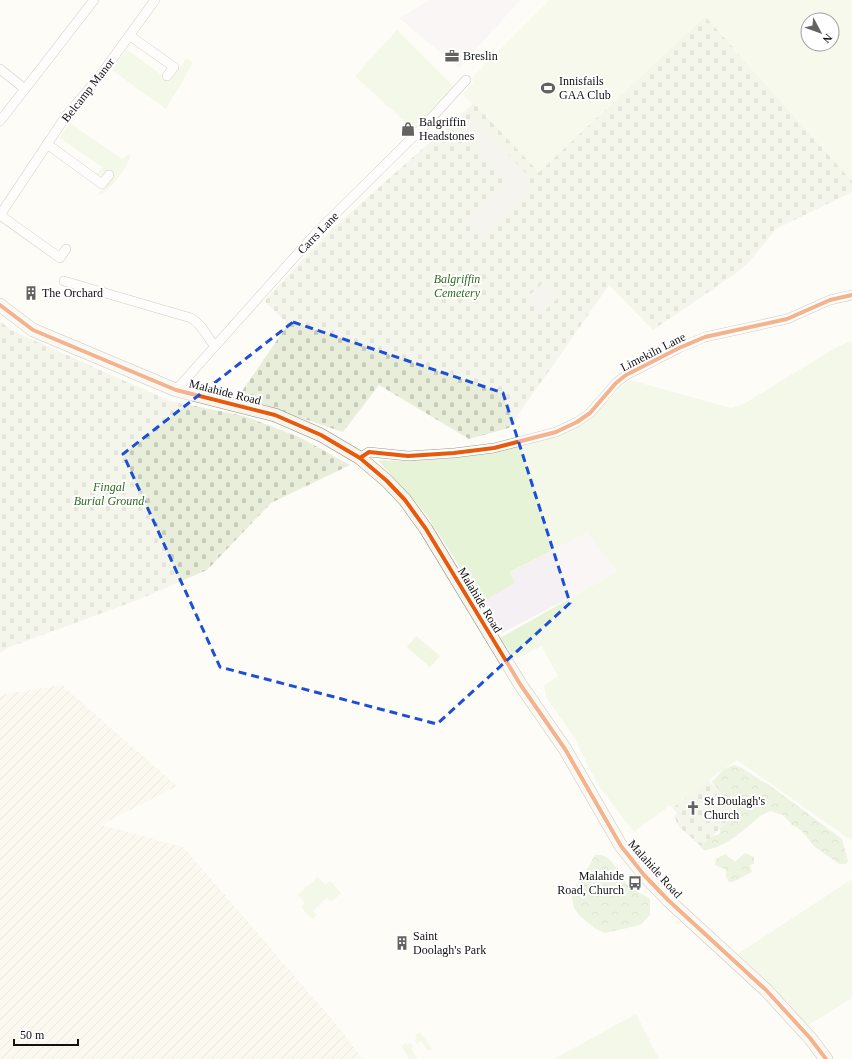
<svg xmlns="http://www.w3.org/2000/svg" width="852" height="1059" font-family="'Times New Roman',serif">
	<defs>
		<pattern id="farmland-furrows" width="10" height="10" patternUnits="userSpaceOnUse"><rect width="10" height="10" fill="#f9f7e4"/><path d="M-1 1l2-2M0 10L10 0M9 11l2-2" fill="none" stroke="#d4d3c3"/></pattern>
		<pattern id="forest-crowns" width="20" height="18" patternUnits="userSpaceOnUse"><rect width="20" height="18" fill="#d8eac5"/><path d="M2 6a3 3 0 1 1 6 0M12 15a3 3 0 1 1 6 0" fill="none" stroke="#b8c8a8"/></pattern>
		<pattern id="cemetery-stones" width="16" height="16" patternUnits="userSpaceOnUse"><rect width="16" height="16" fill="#e9eedb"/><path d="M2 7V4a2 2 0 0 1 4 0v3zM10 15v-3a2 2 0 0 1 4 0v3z" fill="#c7cbbb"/></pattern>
	</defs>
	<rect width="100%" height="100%" fill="#fdfcf7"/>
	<g fill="#f5f0f3">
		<path d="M430,0H520L459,68L399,18Z"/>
		<path d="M589,531L617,573L502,633L481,601L515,583L509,573Z"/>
	</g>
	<path fill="url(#farmland-furrows)" d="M62,685L177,786L101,825L183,847L341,1030L362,1059H0V695Z"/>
	<g fill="#e7f3d7">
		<path d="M397,30L453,86L413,129L355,76Z"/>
		<path d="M127,50L170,81L187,58L193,63L166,109L112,70Z"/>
		<path d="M70,123L122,159L129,154L131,155C126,169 112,187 100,195L98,194L112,177L106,172L101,175H96L102,167L60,138Z"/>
		<path d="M852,341V841L737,760L708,780L673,808L670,805L634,832L598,785L574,737L546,697L544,686L558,676L542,646L516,659L500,638L617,572L588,532L510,572L515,583L482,602L426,514L378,460L407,461L454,457L579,425C601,412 611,394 630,380L731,408L742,405L837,347Z"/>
		<path d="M318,877L325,885L330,881L341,893L331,902L327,897L313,911L317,915L312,919L301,907L305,903L298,895Z"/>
		<path d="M852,879V998L805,1027L735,956Z"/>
		<path d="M636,1014L659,1059H554Z"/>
		<path d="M420,1032L432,1049L428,1051L421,1041L417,1044L415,1040L417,1038L415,1036Z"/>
		<path d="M406,1043L407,1045L410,1043L413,1047L411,1049L418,1059H410L401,1046Z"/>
	</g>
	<g fill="url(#forest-crowns)">
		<path d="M734,765C746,768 756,779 768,784L842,839L848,861L846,864H839L815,847L801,830L792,825L783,815L770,811L763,814C745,828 727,848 704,850L694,840L695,833C704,834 713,839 720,833V818L727,802L712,782L724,769Z"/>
		<path d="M745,853L754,857V864L750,865L752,872L733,882H729L726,877V870L715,865L716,859L725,854L735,862Z"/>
		<path d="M595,855C614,853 617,875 628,885C634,891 643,894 650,899V915L640,925L605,933L596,929L580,916L574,908L572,898L573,889L583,877Z"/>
	</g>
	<g fill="url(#cemetery-stones)">
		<path d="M705,16L852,181V192L776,229L749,262L739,271L653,330L609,285L509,428L469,439L379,385L343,432L238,397L288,324L264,301L332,229L474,103L539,172Z"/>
		<path d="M0,321L11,330L170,401L244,416L299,437L350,465L271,503L207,570L135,601L7,648L0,653Z"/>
		<path d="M708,780L739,812L701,846L679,827L674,816L677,813L673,808Z"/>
	</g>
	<g fill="#f0f6e1" fill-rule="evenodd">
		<path d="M550,0H852V181L705,16L539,172L474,103L472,104L463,94L474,83L471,79ZM808,20H832V44H808Z"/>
		<path d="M416,636L440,656L430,667L407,647Z"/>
	</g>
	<g fill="#edebe2">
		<path d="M473,116L528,176L532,187L482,236L468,220L507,182L460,129Z"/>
		<path d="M543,283L558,298L541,314L526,298Z"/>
	</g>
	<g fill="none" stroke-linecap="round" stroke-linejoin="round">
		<defs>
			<g id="street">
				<path d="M130,36L174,67L167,76"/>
				<path d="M0,69L25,89L0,121"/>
				<path d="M25,89L94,0"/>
				<path d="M47,144L102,184L109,175"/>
				<path d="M0,215L66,116L100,76L155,0"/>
				<path d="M0,215L60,258L66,249"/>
				<path d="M64,281L191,318C203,325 206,336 215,346"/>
				<path d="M176,390L317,232L423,127L466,80"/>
				<path d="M360,458L369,452L408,456L454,453L494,448L556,432L577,422L590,413L616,383L626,375L679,348L705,337L787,319L830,300L852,295"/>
			</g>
			<path id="secondary" d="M0,305L33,330L176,390L275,415L321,435L360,458L387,481L405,500L426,529L520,684L565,749L621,846L644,875L668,900L766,990L810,1038L826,1059"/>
		</defs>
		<use href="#street" stroke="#979795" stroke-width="10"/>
		<use href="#secondary" stroke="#8e8d8b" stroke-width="14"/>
		<use href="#street" stroke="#fffffe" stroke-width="9"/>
		<use href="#secondary" stroke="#f6f4eb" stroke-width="13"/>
		<defs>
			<g id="cycleway">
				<path d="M0,305L33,330L176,390L275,415L321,435L360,458L387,481L405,500L426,529L520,684L565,749L621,846L644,875L668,900L766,990L810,1038L826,1059"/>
				<path d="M360,458L369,452L408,456L454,453L494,448L556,432L577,422L590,413L616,383L626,375L679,348L705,337L787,319L830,300L852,295"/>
			</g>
		</defs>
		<use href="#cycleway" stroke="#fff" stroke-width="6"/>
		<use href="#cycleway" stroke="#e8590c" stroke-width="4"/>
	</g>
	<path d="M0 0H852V1059H0ZM293,322L503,393L570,603L437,724L220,667L123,454Z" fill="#fdfcf7" fill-opacity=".55" fill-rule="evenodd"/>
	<path fill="none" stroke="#1d4ed8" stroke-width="3" stroke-dasharray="8 5" stroke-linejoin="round" d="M293,322L503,393L570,603L437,724L220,667L123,454Z"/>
	<defs>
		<symbol id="office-bare" viewBox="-9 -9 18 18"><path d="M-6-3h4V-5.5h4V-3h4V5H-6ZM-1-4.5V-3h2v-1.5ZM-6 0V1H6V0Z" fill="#646362" stroke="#fff" stroke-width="2.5" paint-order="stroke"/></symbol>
		<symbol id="stadium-bare" viewBox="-9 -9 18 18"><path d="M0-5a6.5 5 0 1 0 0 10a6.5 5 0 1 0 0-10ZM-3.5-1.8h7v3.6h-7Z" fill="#646362" stroke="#fff" stroke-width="2.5" paint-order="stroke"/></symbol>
		<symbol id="shop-bare" viewBox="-9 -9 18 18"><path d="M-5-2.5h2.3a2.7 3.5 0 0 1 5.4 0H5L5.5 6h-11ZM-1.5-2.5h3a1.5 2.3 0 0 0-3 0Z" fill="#646362" stroke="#fff" stroke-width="2.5" paint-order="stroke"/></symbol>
		<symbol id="building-bare" viewBox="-9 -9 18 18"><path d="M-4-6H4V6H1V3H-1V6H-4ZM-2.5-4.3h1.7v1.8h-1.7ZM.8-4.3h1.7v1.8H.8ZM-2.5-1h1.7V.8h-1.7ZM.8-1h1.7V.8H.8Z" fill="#646362" stroke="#fff" stroke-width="2.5" paint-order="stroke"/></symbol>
		<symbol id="church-bare" viewBox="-9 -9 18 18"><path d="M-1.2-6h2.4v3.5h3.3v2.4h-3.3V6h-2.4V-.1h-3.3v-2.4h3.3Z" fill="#646362" stroke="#fff" stroke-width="2.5" paint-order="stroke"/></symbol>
		<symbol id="bus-bare" viewBox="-9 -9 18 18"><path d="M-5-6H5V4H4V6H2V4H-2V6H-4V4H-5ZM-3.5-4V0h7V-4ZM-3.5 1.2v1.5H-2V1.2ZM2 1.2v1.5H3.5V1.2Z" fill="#646362" stroke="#fff" stroke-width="2.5" paint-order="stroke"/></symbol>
	</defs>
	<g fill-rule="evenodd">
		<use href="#office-bare" x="442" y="46" width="20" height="20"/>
		<use href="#stadium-bare" x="538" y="78" width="20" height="20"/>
		<use href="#shop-bare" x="398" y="119" width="20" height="20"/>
		<use href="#building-bare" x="21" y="283" width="20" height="20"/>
		<use href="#church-bare" x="683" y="798" width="20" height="20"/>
		<use href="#bus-bare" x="625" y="873" width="20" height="20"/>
		<use href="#building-bare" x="392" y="933" width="20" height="20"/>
	</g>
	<g text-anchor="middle" stroke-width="4" stroke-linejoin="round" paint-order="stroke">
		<g font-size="12" fill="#111" stroke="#fff" text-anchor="start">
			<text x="463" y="60">Breslin</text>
			<text x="559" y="85">Innisfails<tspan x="559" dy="14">GAA Club</tspan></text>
			<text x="419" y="126">Balgriffin<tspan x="419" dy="14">Headstones</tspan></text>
			<text x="42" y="297">The Orchard</text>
			<text x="704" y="805">St Doulagh's<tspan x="704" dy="14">Church</tspan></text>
			<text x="624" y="880" text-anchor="end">Malahide<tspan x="624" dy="14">Road, Church</tspan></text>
			<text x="413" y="940">Saint<tspan x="413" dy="14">Doolagh's Park</tspan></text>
		</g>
		<g font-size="12" fill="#111" stroke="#fff">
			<text transform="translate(88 90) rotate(-52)" y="4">Belcamp Manor</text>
			<text transform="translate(318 233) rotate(-46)" y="4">Carrs Lane</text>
			<text transform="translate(653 352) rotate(-27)" y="4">Limekiln Lane</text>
			<text transform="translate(225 392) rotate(14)" y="4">Malahide Road</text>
			<text transform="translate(480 600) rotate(59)" y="4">Malahide Road</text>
			<text transform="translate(655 869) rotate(48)" y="4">Malahide Road</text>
		</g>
		<g font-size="12" font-style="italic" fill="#2f6b1f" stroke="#fff">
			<text x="457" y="283">Balgriffin<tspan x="457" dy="14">Cemetery</tspan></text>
			<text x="109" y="491">Fingal<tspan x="109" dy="14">Burial Ground</tspan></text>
		</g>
	</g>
	<g transform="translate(820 32) rotate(131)"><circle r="19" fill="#ffffff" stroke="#a0a0a0"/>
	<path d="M0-3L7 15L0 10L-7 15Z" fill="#646362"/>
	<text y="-6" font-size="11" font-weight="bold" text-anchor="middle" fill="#111111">N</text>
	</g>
	<path d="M14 1039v6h64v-6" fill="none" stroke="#111111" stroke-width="2"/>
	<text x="20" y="1039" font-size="12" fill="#111111" stroke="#ffffff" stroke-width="3" paint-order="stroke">50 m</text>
</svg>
